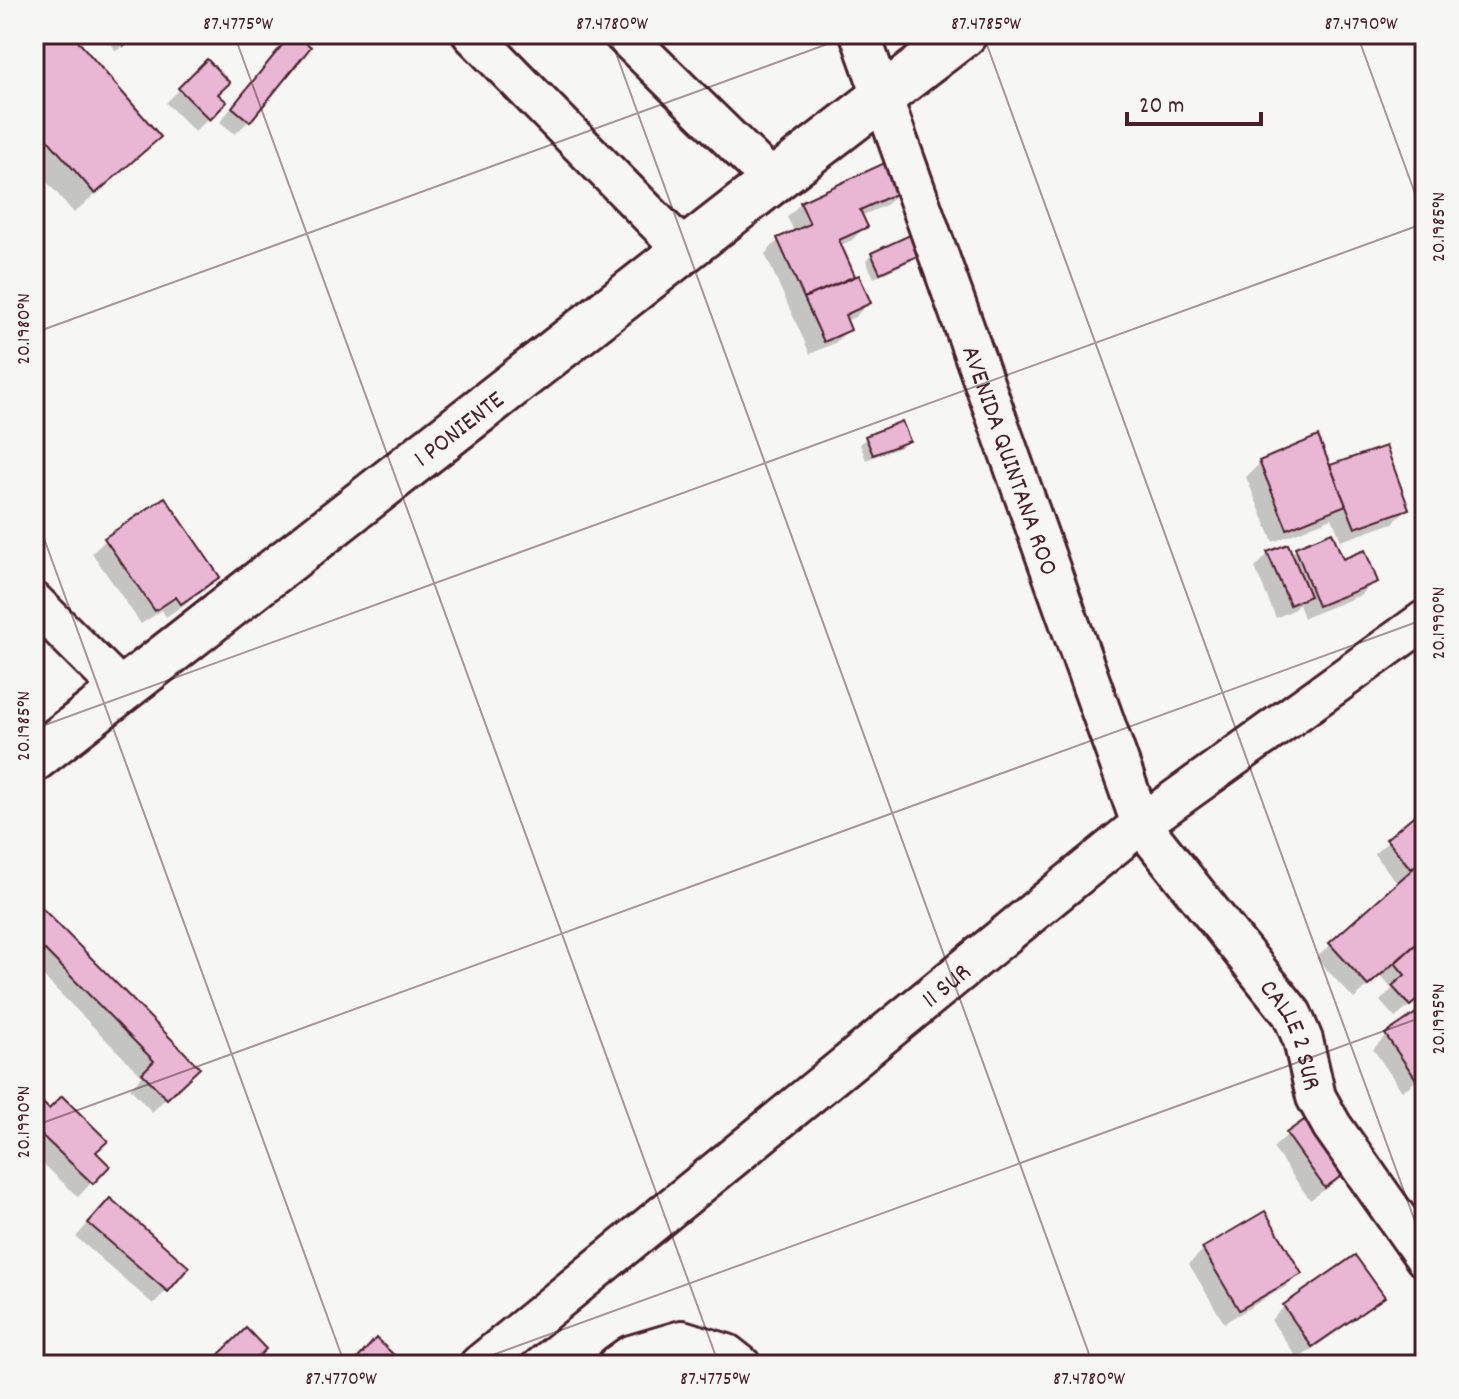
<svg xmlns="http://www.w3.org/2000/svg" width="1459" height="1399" font-family="Dekko,sans-serif">
	<rect width="100%" height="100%" fill="#f6f6f2"/>
	<filter id="ink" filterUnits="userSpaceOnUse"><feTurbulence type="fractalNoise" baseFrequency=".0125" numOctaves="2"/><feDisplacementMap in="SourceGraphic" scale="16" xChannelSelector="R" yChannelSelector="G"/><feConvolveMatrix kernelMatrix="1 2 1 2 8 2 1 2 1" color-interpolation-filters="sRGB"/></filter>
	<g filter="url(#ink)">
		<g fill="#0003">
			<path d="M34,34H69L158,137L138,157L74,213L34,167Z"/>
			<path d="M105,34H141L116,51Z"/>
			<path d="M292,35L249,121L235,134L220,122L279,48Z"/>
			<path d="M207,62L215,94L224,103L195,132L166,103Z"/>
			<path d="M899,191L886,205L861,216L866,226L852,240L839,246L854,279L869,303L855,317L845,321L849,329L835,343L810,354L765,254L778,240L795,233L787,217L801,203Z"/>
			<path d="M872,254H917L911,261L874,278L866,261Z"/>
			<path d="M866,438L908,440L901,447L866,460L860,444Z"/>
			<path d="M1385,448L1407,509L1393,523L1341,541L1332,518L1273,542L1246,477L1260,463L1329,468Z"/>
			<path d="M106,540L218,577L204,591L166,617L162,610L141,624L92,553Z"/>
			<path d="M1296,549L1342,561L1375,581L1361,595L1304,618L1299,604L1293,610L1276,618L1255,568L1268,554L1290,555Z"/>
			<path d="M1425,809V993L1395,1018L1380,1001L1392,989L1380,975L1354,999L1316,958L1398,884L1374,854Z"/>
			<path d="M34,909L197,1068L152,1112L130,1088L142,1076L34,967Z"/>
			<path d="M1425,1009V1089L1419,1079L1402,1091L1373,1049L1386,1036Z"/>
			<path d="M34,1097L107,1166L78,1197L34,1155Z"/>
			<path d="M1313,1116L1350,1168L1336,1182L1310,1200L1273,1148L1287,1135Z"/>
			<path d="M96,1214L167,1290L153,1304L76,1237Z"/>
			<path d="M1264,1214L1299,1274L1285,1287L1224,1323L1189,1264L1203,1250Z"/>
			<path d="M1382,1296L1368,1310L1298,1359L1271,1320L1284,1307Z"/>
		</g>
		<g fill="#e9b6d3" stroke="#4a1f2b" stroke-width="2">
			<path d="M34,34H72L161,137L95,194L34,124Z"/>
			<path d="M115,34H141L124,46Z"/>
			<path d="M291,34H295L311,47L250,122L232,107Z"/>
			<path d="M207,59L230,83L218,94L227,102L210,120L178,88Z"/>
			<path d="M889,161L902,191L860,210L868,227L839,240L855,276L804,298L777,238L810,224L800,202Z"/>
			<path d="M912,234L920,255L880,273L871,253Z"/>
			<path d="M859,275L871,303L845,315L851,330L824,342L804,298Z"/>
			<path d="M902,421L910,441L873,455L865,436Z"/>
			<path d="M1318,436L1346,505L1287,529L1259,461Z"/>
			<path d="M1386,446L1409,509L1355,528L1330,465Z"/>
			<path d="M165,497L220,577L181,604L176,597L155,611L104,538Z"/>
			<path d="M1332,532L1343,559L1365,550L1378,582L1318,606L1295,547Z"/>
			<path d="M1288,544L1310,596L1290,605L1267,552Z"/>
			<path d="M1425,806V858L1411,869L1386,839Z"/>
			<path d="M1425,858V936L1368,986L1329,943Z"/>
			<path d="M37,903L200,1068L167,1099L142,1073L154,1061L45,950L34,960V907Z"/>
			<path d="M1425,936V993L1410,1006L1392,986L1405,975L1395,963Z"/>
			<path d="M1425,1007V1073L1416,1079L1385,1034Z"/>
			<path d="M34,1094L49,1109L62,1096L108,1141L96,1152L110,1166L93,1184L34,1128Z"/>
			<path d="M1314,1113L1352,1168L1325,1188L1286,1133Z"/>
			<path d="M110,1198L189,1267L168,1292L88,1223Z"/>
			<path d="M1265,1211L1302,1274L1239,1310L1202,1248Z"/>
			<path d="M1355,1255L1385,1297L1312,1347L1283,1305Z"/>
			<path d="M246,1328L266,1349L257,1358L264,1365H208Z"/>
			<path d="M376,1338L395,1356L386,1365H352Z"/>
		</g>
		<g fill="none" stroke-linecap="round" stroke-linejoin="round">
			<defs>
				<g id="minor">
					<path d="M472,34L685,251"/>
					<path d="M623,34L773,181"/>
					<path id="s1" d="M860,34L1141,824L1292,1014L1303,1040L1316,1097L1332,1126L1425,1258"/>
					<path d="M34,602L122,690"/>
					<path id="s2" d="M479,1365L1141,824L1425,620"/>
					<path d="M617,1365L631,1355L682,1340L727,1354L741,1365"/>
				</g>
				<g id="tertiary">
					<path id="s3" d="M34,759L773,181L964,34"/>
				</g>
			</defs>
			<use href="#minor" stroke="#4a1f2b" stroke-width="44"/>
			<use href="#tertiary" stroke="#4a1f2b" stroke-width="50"/>
			<use href="#minor" stroke="#f6f6f2" stroke-width="38"/>
			<use href="#tertiary" stroke="#f6f6f2" stroke-width="44"/>
		</g>
	</g>
	<path fill="none" stroke="#4a1f2b" stroke-width="2" stroke-opacity="0.45" d="M234,34L719,1365M609,34L1093,1365M983,34L1425,1249M1357,34L1425,221M34,333L855,34M34,511L345,1365M34,729L1425,223M34,1126L1425,619M465,1365L1425,1016"/>
	<g text-anchor="middle" stroke-width="7" stroke-linejoin="round" paint-order="stroke">
		<g font-size="26" fill="#4a1f2b" stroke="#f6f6f2">
			<text dy="9" stroke="none"><textPath href="#s3" startOffset="538">1 PONIENTE</textPath></text>
			<text dy="9" stroke="none"><textPath href="#s1" startOffset="452">AVENIDA QUINTANA ROO</textPath></text>
			<text dy="9" stroke="none"><textPath href="#s2" startOffset="602">11 SUR</textPath></text>
			<text dy="9" stroke="none"><textPath href="#s1" startOffset="1100">CALLE 2 SUR</textPath></text>
		</g>
	</g>
	<rect width="1459" height="1399" fill="none" stroke="#f6f6f2" stroke-width="88"/>
	<path d="M1127 112v12h134v-12" fill="none" stroke="#4a1f2b" stroke-width="4"/>
	<text x="1139" y="112" font-size="24" fill="#4a1f2b" stroke="#f6f6f2" stroke-width="6" paint-order="stroke">20 m</text>
	<rect x="44" y="44" width="1371" height="1311" fill="none" stroke="#4a1f2b" stroke-width="3"/>
	<g font-size="20" text-anchor="middle" fill="#4a1f2b">
		<text x="238" y="29">87.4775°W</text>
		<text x="612" y="29">87.4780°W</text>
		<text x="986" y="29">87.4785°W</text>
		<text x="1361" y="29">87.4790°W</text>
		<text transform="translate(1437 227) rotate(-90)" y="7">20.1985°N</text>
		<text transform="translate(22 329) rotate(-90)" y="7">20.1980°N</text>
		<text transform="translate(1437 623) rotate(-90)" y="7">20.1990°N</text>
		<text transform="translate(22 726) rotate(-90)" y="7">20.1985°N</text>
		<text transform="translate(1437 1019) rotate(-90)" y="7">20.1995°N</text>
		<text transform="translate(22 1122) rotate(-90)" y="7">20.1990°N</text>
		<text x="341" y="1384">87.4770°W</text>
		<text x="715" y="1384">87.4775°W</text>
		<text x="1089" y="1384">87.4780°W</text>
	</g>
</svg>
